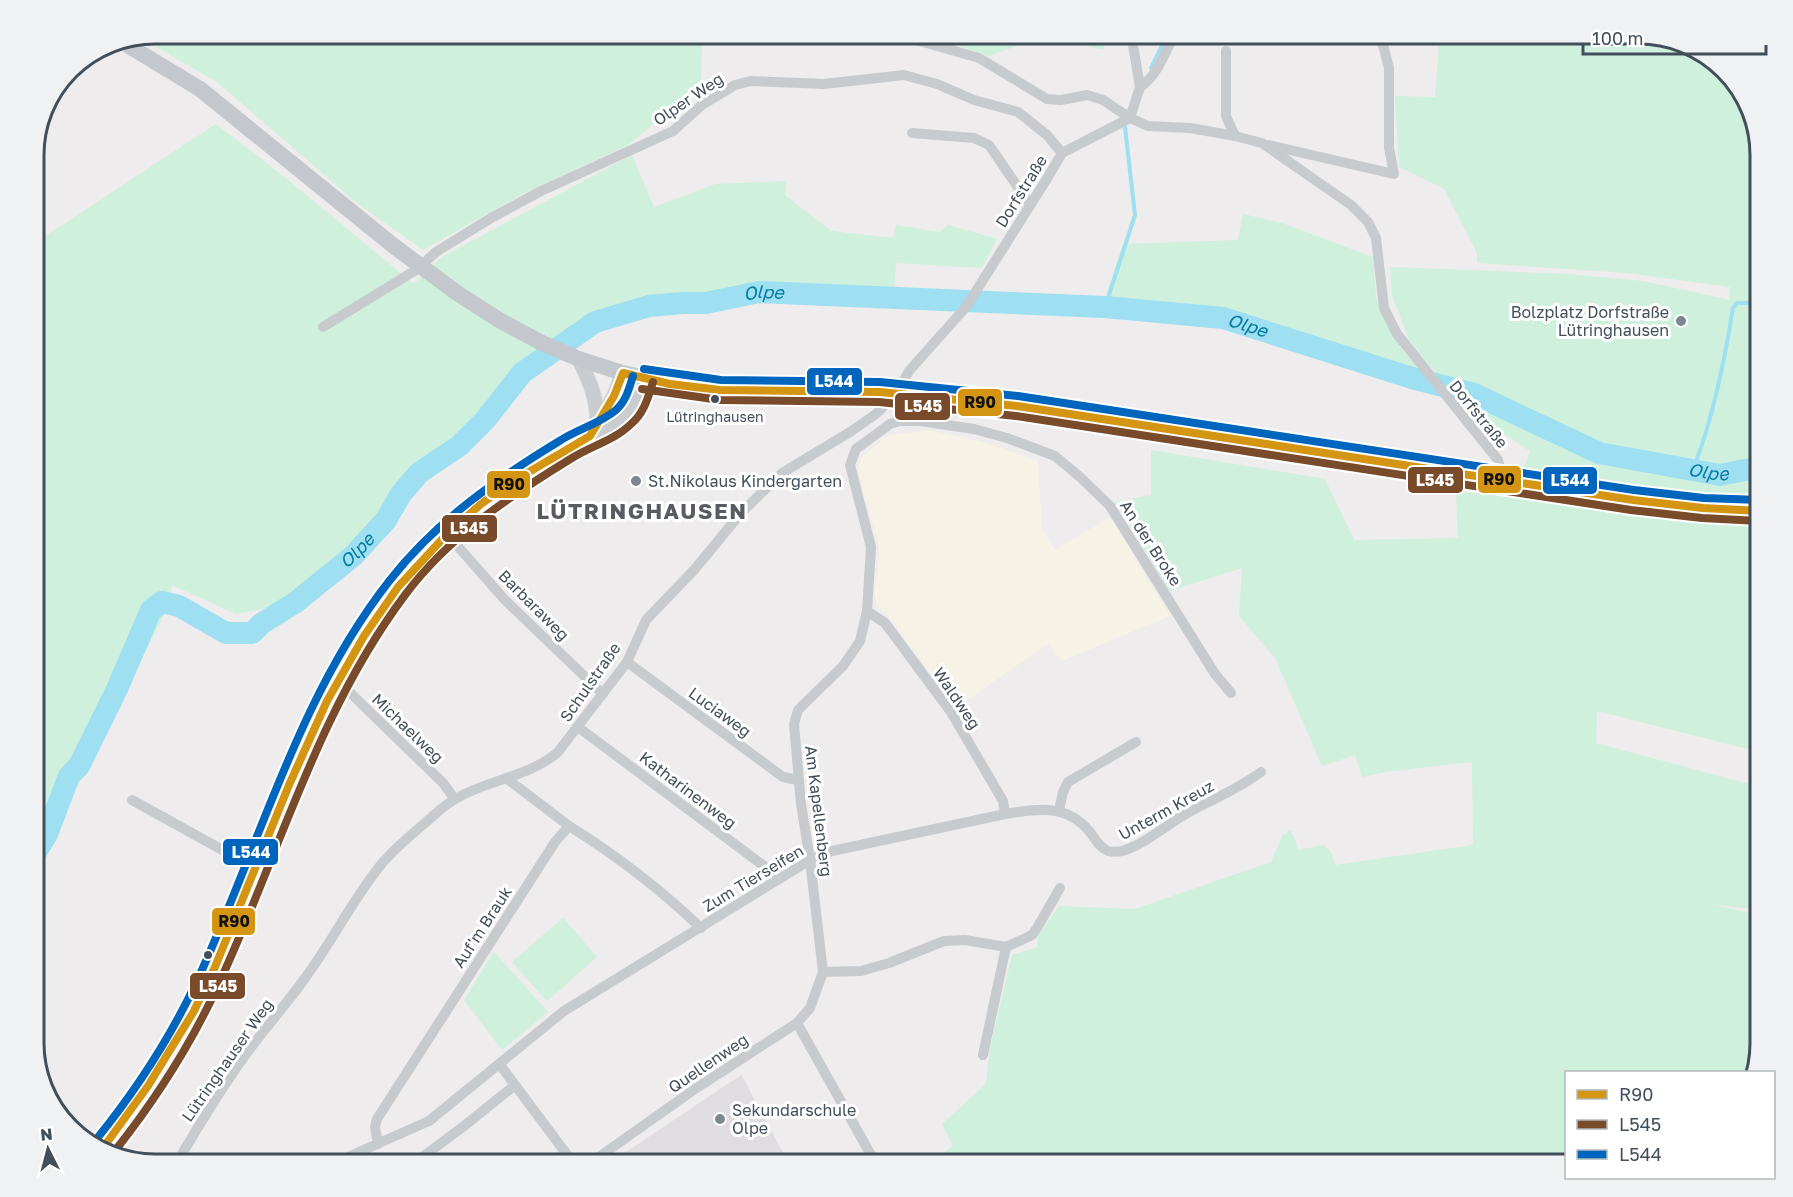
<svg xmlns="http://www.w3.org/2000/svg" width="1793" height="1197" font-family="'Golos Text',sans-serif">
	<rect width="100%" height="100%" fill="#eeecec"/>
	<path fill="#f6f2e6" d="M929,430L987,443L1038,461L1042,529L1055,550L1110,517L1170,616L1062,661L1048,644L956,708L892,621L878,606L874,593L879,558L878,543L858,472L860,459L888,435Z"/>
	<path fill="#dfdddf" d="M741,1074L789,1164H608L741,1075Z"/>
	<g fill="#cef0dc">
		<path d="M155,33H702L701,84L628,145L524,193L423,250L357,203L217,82L137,36Z"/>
		<path d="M922,33H1108V39L1103,50L1047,35L989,56Z"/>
		<path d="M1440,33H1638L1706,54L1747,100L1760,154V497L1653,491L1523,470L1530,451L1463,406L1409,340L1392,295L1390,267L1568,274L1643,281L1730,300V287L1627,273L1477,263V253L1444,189L1399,167L1395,96L1435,97Z"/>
		<path d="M216,124L277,171L414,284L440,258L632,155L654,207L715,184L786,181L785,195L831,231L893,238L896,225L939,232L948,225L997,239L982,268L896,263L894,293L750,286L707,298L649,300L593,317L519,369L481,416L459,438L420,467L401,484L384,515L355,546L271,607L236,614L172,585L166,611L33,874V244Z"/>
		<path d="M1243,214L1282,223L1373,257L1376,297L1399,346L1425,377L1226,316L1144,307L1106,305L1107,293L1123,244L1238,240Z"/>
		<path d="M1151,450L1325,479L1354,540L1458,538L1456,492L1548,499L1745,522H1760V752L1597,711L1596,743L1760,787V910L1708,904L1760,915V1043L1751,1072H1566V1164H929L953,1146L942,1124L986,1084L990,1048L1012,955L1037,947L1038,936L1059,906L1135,909L1271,862L1282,836L1290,830L1294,836L1298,850L1324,845L1332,853L1335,865L1473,845L1472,762L1391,771L1362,777L1355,755L1322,766L1275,658L1239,616L1242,568L1169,591L1115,502L1151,495Z"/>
		<path d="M563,918L597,957L547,1001L512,962Z"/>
		<path d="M494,952L548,1012L502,1050L464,1000Z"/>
	</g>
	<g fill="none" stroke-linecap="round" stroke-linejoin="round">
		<g stroke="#9edff2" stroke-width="4">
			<path d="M1151,68L1168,33"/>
			<path d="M1105,307L1135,215L1125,127"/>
			<path d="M1693,470C1713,418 1724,363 1733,308L1737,303H1760"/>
		</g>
		<path stroke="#9edff2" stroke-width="22" id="s1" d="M33,857L47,834L69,776L79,766L117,689L151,610L162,602L179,606L226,633H252L261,624L296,602L353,556L386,520L401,494L419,473L459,446L486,419L522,373L595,322L649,306L683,303H706L759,292L1105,307L1223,318L1412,378L1474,394L1599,453L1720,475L1760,467"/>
		<g stroke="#c8cbce" stroke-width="10">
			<path d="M892,33L979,58L1047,99L1061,100L1087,95L1103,100L1130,118L1148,126L1190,128L1235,136L1262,143L1351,205L1368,222L1376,238L1384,308L1397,334L1498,460L1500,467L1499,479"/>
			<path d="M1226,51V116L1235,136"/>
			<path d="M1140,87C1157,77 1166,50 1175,33"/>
			<path d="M1130,118L1140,87L1131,33"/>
			<path d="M912,133L974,138L989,145L1030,205"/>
			<path d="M1268,145L1394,174L1389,148V68L1380,33"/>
			<path d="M323,327L416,270L436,252L491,218L541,191L673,131L702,105L735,85L751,81L824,84L904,75L937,84L974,100L1018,112L1047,135L1062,153"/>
			<path d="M897,393L900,421H920L974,429L1007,438L1055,456L1080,477L1110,506L1215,674L1231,693"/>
			<path d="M447,534L505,600L603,694"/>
			<path d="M867,611L885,623L951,712L1003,801L1005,814"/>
			<path d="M627,662L783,777L798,780"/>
			<path d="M338,681L443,783L454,798"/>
			<path d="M578,727L764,866L775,881"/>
			<path d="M506,778L569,826"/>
			<path d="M132,800L255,868"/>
			<path d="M1059,810L1063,792L1068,782L1136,742"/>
			<path d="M823,972L861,971L889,963L944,941L965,940L1006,947L1032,935L1037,928L1060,888"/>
			<path d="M797,1023L876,1164"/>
			<path d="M983,1055L1006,947"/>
			<path d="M500,1065L574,1164"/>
			<path d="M378,1144L375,1127L377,1119L555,842L569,826C616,855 661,890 701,928"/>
			<path d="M176,1164C198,1127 219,1091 244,1057C263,1030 286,1005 305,978C333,941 354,896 384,861C401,842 422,826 441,809C476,780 526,780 558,752L627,662L646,620L694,570L741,513L782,473L850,432L876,414L897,393L909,371L966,307L1048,177L1062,153L1130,118"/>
			<path d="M332,1164L429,1121L564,1011L810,860L832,851L1005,814C1038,809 1066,803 1090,832C1095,839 1099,847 1108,851C1112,852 1119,852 1122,851C1146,844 1167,824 1189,812C1214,799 1238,789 1261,772"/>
			<path d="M413,1164L464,1126L514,1086"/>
			<path d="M589,1164L695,1089L797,1023L810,1008L823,972L810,860L801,804L794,724L798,710L843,666L860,641L867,611L871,547L850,465L856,449L890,424L900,421"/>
		</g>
		<g stroke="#c9cdd0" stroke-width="15">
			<path d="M579,359C589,380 598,400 597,424"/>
			<path d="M590,436L614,396L623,373"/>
			<path d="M103,1148C145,1099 189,1027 215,967C272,839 310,700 397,588C437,536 488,496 544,463C559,454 574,443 590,436C603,430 617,425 627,414C637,404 639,392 643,379"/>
		</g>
		<g stroke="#c4c8cd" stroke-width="16">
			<path d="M119,40L200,89L395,247"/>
			<path d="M542,343L579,359L623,373L670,384L720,390L880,392L1017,406L1633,500L1703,508L1760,511"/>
		</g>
		<path stroke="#c4c8cd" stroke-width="16" d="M395,247L457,293L499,320L542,343"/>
		<defs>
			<path id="bus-1" d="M103,1148L148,1086L194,1011L215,967L289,785L327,701L364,636L398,587L447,534L481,504L512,482L590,436L614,396L623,373L670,384L720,390L880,392L1017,406L1633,500L1703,508L1760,511"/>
			<g id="bus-2">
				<path d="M642,389L720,400L879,402L1016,416L1631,510L1702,518L1759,521"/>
				<path d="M114,1152C153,1103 188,1049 215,992C278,859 315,715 405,595C449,536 510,496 572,458C591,446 615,440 631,424C644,413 648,398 653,382"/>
			</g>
			<g id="bus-3">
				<path d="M644,369L721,380L880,382L1018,396L1634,490L1704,498L1760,500"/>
				<path d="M95,1141C134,1093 169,1040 196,983C259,848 297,698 390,580C437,520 497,479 561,440C578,429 601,423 616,410C626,401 629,389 633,376"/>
			</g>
		</defs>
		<use href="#bus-1" stroke="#fff" stroke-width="12"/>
		<use href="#bus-2" stroke="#fff" stroke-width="12"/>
		<use href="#bus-3" stroke="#fff" stroke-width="12"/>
		<use href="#bus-1" stroke="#d39512" stroke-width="8"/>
		<use href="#bus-2" stroke="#7a4b2a" stroke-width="8"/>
		<use href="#bus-3" stroke="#0065bd" stroke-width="8"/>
	</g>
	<g fill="#7e868e" stroke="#fff" stroke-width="2">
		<circle cx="1681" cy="321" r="6"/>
		<circle cx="636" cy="481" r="6"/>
		<circle cx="720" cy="1119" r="6"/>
	</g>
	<g fill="#424f5b" stroke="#fff" stroke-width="2">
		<circle cx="715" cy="399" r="5"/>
		<circle cx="208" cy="955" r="5"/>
	</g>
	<g text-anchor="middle" stroke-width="6" stroke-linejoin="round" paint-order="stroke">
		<g font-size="14" fill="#424f5b" stroke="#fff">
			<text x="715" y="422">Lütringhausen</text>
		</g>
		<g font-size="16" fill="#424f5b" stroke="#fff">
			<text transform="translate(688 99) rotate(-34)" y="6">Olper Weg</text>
			<text transform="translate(1021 191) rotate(-58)" y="6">Dorfstraße</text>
			<text transform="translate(1479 414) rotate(51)" y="6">Dorfstraße</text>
			<text transform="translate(1151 543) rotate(57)" y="6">An der Broke</text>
			<text transform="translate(534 605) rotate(45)" y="6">Barbaraweg</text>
			<text transform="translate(590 682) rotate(-55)" y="6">Schulstraße</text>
			<text transform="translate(957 698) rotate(56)" y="6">Waldweg</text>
			<text transform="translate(720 712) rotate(36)" y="6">Luciaweg</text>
			<text transform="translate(408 728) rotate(44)" y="6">Michaelweg</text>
			<text transform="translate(688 790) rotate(37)" y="6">Katharinenweg</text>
			<text transform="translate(1166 810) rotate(-29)" y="6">Unterm Kreuz</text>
			<text transform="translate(819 811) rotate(83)" y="6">Am Kapellenberg</text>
			<text transform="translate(753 878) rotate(-31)" y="6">Zum Tierseifen</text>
			<text transform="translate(482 927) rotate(-57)" y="6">Auf'm Brauk</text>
			<text transform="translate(227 1060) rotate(-55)" y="6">Lütringhauser Weg</text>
			<text transform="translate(708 1063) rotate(-34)" y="6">Quellenweg</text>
		</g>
		<g font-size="16" fill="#424f5b" stroke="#fff" text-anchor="start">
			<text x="1669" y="318" text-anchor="end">Bolzplatz Dorfstraße<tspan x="1669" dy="18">Lütringhausen</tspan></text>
			<text x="648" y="487">St.Nikolaus Kindergarten</text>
			<text x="732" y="1116">Sekundarschule<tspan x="732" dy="18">Olpe</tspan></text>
		</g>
		<g font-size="18" font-style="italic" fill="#027ca1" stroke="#fff">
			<text dy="6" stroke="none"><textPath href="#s1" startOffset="1026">Olpe</textPath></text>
			<text dy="6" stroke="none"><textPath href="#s1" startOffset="1512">Olpe</textPath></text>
			<text dy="6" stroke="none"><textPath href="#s1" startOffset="1998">Olpe</textPath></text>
			<text dy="6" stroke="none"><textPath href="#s1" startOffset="520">Olpe</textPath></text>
		</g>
		<g font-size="22" font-weight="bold" letter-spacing="1.5" fill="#585c62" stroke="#fff">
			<text x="642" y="519">LÜTRINGHAUSEN</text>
		</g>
	</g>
	<path d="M0 0H1793V1197H0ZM155 44H1639A111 111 0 0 1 1750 155V1043A111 111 0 0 1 1639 1154H155A111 111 0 0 1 44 1043V155A111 111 0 0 1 155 44Z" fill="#f0f1f2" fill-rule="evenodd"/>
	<path fill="none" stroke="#424f5b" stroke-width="3" d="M155 44H1639A111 111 0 0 1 1750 155V1043A111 111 0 0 1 1639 1154H155A111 111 0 0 1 44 1043V155A111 111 0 0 1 155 44Z"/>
	<g stroke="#fff" stroke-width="2">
		<rect x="806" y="367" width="57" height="29" rx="6" fill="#0065bd"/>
		<rect x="957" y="388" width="46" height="29" rx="6" fill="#d39512"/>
		<rect x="894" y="392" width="57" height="29" rx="6" fill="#7a4b2a"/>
		<rect x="1477" y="465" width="45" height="29" rx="6" fill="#d39512"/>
		<rect x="1407" y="466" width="57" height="28" rx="6" fill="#7a4b2a"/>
		<rect x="1542" y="466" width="56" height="29" rx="6" fill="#0065bd"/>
		<rect x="486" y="470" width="45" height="29" rx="6" fill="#d39512"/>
		<rect x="441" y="514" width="57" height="29" rx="6" fill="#7a4b2a"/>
		<rect x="222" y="838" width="57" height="28" rx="6" fill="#0065bd"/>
		<rect x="211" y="907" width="45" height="29" rx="6" fill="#d39512"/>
		<rect x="189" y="972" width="57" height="28" rx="6" fill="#7a4b2a"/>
	</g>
	<g font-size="16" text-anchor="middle" font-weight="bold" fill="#fff">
		<text x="834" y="387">L544</text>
		<text x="923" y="412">L545</text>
		<text x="1435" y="486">L545</text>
		<text x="1570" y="486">L544</text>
		<text x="469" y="534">L545</text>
		<text x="251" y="858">L544</text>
		<text x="218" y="992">L545</text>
	</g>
	<g font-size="16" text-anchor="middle" font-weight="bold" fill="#111">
		<text x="980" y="408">R90</text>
		<text x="1499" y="485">R90</text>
		<text x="509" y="490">R90</text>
		<text x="234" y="927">R90</text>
	</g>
	<rect x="1565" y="1071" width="210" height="108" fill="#ffffff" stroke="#b3b9bd" stroke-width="1.5"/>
	<rect x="1577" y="1090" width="30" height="9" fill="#d39512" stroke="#b3b9bd" stroke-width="1.5"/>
	<text x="1619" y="1101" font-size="18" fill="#424f5b">R90</text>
	<rect x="1577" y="1120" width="30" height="9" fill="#7a4b2a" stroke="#b3b9bd" stroke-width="1.5"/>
	<text x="1619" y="1131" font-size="18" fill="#424f5b">L545</text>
	<rect x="1577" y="1150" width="30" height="9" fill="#0065bd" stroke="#b3b9bd" stroke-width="1.5"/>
	<text x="1619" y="1161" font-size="18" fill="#424f5b">L544</text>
	<g transform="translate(48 1149) rotate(354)" stroke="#ffffff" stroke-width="4.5" paint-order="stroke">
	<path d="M0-4.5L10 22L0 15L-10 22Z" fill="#424f5b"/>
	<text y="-9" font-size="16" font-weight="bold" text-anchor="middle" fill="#424f5b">N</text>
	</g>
	<path d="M1583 45v9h183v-9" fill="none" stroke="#424f5b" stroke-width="3"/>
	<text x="1592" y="45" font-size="18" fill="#424f5b" stroke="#ffffff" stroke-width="4.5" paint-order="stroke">100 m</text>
</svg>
